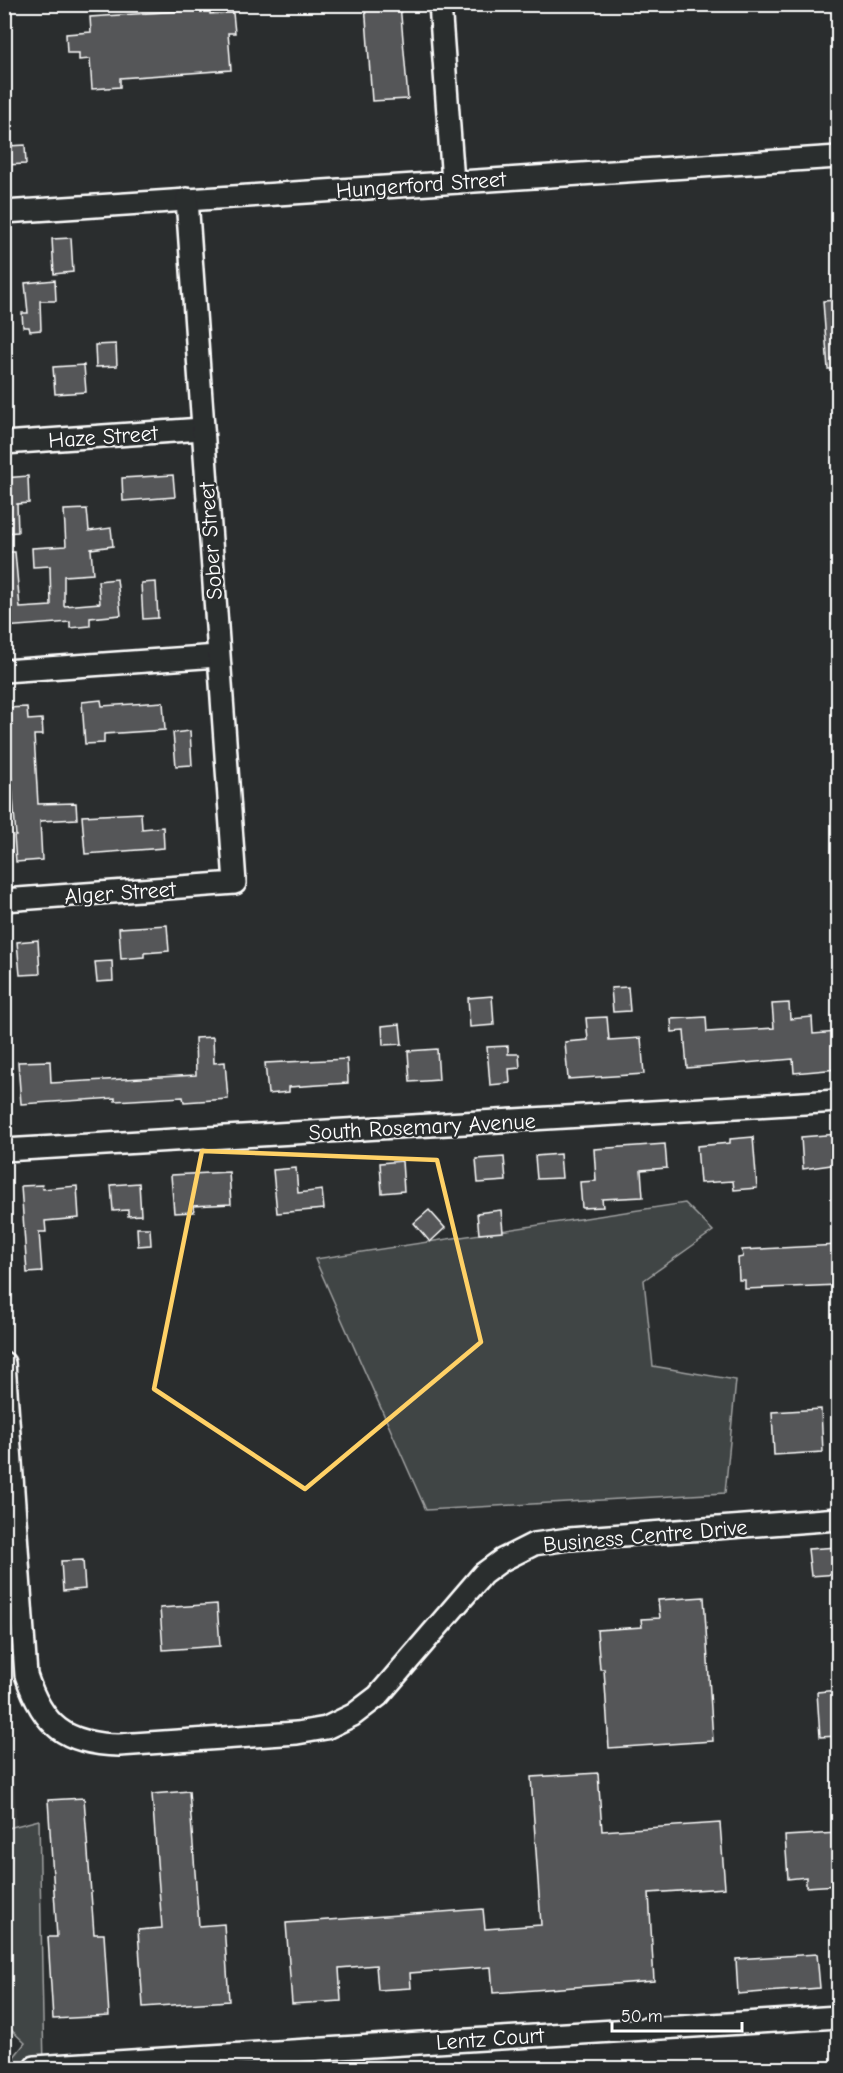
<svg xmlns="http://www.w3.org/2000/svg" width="843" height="2073" font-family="'Comic Neue',sans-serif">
	<rect width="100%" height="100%" fill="#2a2d2e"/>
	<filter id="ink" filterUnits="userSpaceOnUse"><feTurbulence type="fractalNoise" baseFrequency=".0167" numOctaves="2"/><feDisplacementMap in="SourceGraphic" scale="12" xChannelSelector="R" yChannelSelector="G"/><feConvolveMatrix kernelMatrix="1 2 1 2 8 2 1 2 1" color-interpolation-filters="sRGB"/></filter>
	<g filter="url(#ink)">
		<path fill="#373a3b" d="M4,1572L26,2020H4Z"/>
		<g fill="#414445" stroke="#a0a2a2" stroke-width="1.5">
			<path d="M685,1203L713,1231L644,1280L653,1366L736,1380L725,1493L426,1510L315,1259Z"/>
			<path d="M39,1820L44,2068H5L25,2043L5,2024L4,1829Z"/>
		</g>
		<g fill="#555758" stroke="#fff" stroke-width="1.5">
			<path d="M365,4H400L408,99L372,101Z"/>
			<path d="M210,9V14L233,13L235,33H228L231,70L120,78V87L92,89L90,59L79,60V53H67L66,34L91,32L90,17Z"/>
			<path d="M25,145L26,164L4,165V150L8,149V146Z"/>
			<path d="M71,238L73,272L54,274L52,239Z"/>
			<path d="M55,280L56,301H40L41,330L30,331L29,327H23L22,313H28L25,283Z"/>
			<path d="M838,300V369H828L823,301Z"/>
			<path d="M116,344L117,366L96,367L95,345Z"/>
			<path d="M84,365L86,392L55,394L53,367Z"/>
			<path d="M173,475L175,497L123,501L122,478Z"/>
			<path d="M28,476L29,503L17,504L18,532L4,533V478Z"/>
			<path d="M87,509L89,531L111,528L113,546L91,549L93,574L64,576V606L100,603L98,581L117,579L121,615L90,618V626L70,628V622L4,627V552H15L20,608L51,606L50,566L33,567L32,548L66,546L64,510Z"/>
			<path d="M156,582L158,618L143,619L141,583Z"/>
			<path d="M101,700L102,706L163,702L165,730L104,734V743L85,744L82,702Z"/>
			<path d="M27,707L28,720L42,719L43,735H34L38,804L76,803L77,819L40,821L42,860L16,862L14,836H16L6,708Z"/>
			<path d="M190,731L192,765L176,766L173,733Z"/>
			<path d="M141,813L142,829L163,827L164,848L85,854L82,816Z"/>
			<path d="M167,925L169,951L144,953V957L121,959L119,928Z"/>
			<path d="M38,940L40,974L20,975L17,942Z"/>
			<path d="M112,961L113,981L97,982L95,962Z"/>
			<path d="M628,987L630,1011L613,1012L611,988Z"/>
			<path d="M492,996L494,1025L470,1027L468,998Z"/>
			<path d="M789,1003L790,1019L812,1017L813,1034L838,1032V1069L794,1073L793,1059L687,1068L684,1031L672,1032L671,1019L706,1017L707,1032L774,1028L772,1004Z"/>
			<path d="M607,1017L609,1040L641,1038L644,1074L568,1079L565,1042L588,1040L586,1018Z"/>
			<path d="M400,1024L402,1044L383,1045L382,1026Z"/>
			<path d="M213,1037L214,1063L225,1062L228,1099L184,1102L183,1097L115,1101V1098L21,1104L18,1062L50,1061L51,1083L196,1075L195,1038Z"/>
			<path d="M508,1046V1054H519L520,1068L509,1069L510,1083L490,1085L487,1047Z"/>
			<path d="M437,1049L439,1080L410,1082L408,1051Z"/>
			<path d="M347,1059L348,1083L289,1087V1092L268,1094L265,1063Z"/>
			<path d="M838,1134V1164L803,1169L801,1137Z"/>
			<path d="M753,1137L757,1188L734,1190L733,1181L700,1183L697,1146L730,1143V1139Z"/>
			<path d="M665,1144L667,1168L641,1170L643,1197L602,1199L603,1207L582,1208L580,1182L596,1181L594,1149Z"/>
			<path d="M560,1154L562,1178L537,1179L535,1156Z"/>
			<path d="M504,1157L506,1181L478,1183L476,1159Z"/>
			<path d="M402,1161L404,1191L382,1193L380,1163Z"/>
			<path d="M296,1168L298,1193L322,1190L324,1209L277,1213L273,1170Z"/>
			<path d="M229,1172L231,1204L193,1206L194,1212L174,1213L171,1175Z"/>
			<path d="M139,1183L141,1215L128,1216V1210L113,1211L111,1185Z"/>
			<path d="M42,1185L43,1189L77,1186L79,1218L45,1221L46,1232H39L42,1272L27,1273L21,1186Z"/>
			<path d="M429,1210L445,1228L430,1242L414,1223Z"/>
			<path d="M501,1210L503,1232L479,1234L477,1213Z"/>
			<path d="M137,1228H150L151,1245L138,1246Z"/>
			<path d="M838,1245V1285L745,1289V1280H739L738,1258L743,1257L742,1250Z"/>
			<path d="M821,1409L823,1452L774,1455L772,1412Z"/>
			<path d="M838,1547V1574L811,1576L808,1549Z"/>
			<path d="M83,1560L85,1589L63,1591L61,1561Z"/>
			<path d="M704,1597L713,1741L609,1748L604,1669H600L597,1630L642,1627L641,1619L660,1618L658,1600Z"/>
			<path d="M217,1604L220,1646L163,1650L160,1608Z"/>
			<path d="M838,1690V1736L820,1737L817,1692Z"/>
			<path d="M598,1773L602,1831L720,1823L725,1888L649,1893L654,1981L493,1993L491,1967L410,1973L411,1988L378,1990L376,1965L339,1968L341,2001L292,2004L286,1923L483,1909L485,1929L541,1925L531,1777Z"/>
			<path d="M189,1791L199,1926L224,1924L229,2001L143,2007L138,1930L162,1928L152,1794Z"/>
			<path d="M84,1798L94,1934H104L109,2016L53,2019L48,1937H57L48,1800Z"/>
			<path d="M838,1833V1885L806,1887V1877L788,1879L785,1836Z"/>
			<path d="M817,1954L820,1988L738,1994L736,1959Z"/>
		</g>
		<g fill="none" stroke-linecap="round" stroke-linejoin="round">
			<defs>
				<g id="minor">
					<path d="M440,4L453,182"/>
					<path d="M4,212L838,157"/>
					<path d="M4,443L202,429"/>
					<path d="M4,671L218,656"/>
					<path d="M4,900L235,883L187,199"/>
					<path d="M4,1150L838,1101"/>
					<path d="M4,1363L26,1675C43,1726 65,1744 119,1745L297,1733L326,1728L353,1715L378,1696L483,1574L502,1560L534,1544L569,1539L838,1519"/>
					<path d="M35,2067L838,2017"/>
				</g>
			</defs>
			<use href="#minor" stroke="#fff" stroke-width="26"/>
			<use href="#minor" stroke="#2a2d2e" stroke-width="21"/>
		</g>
	</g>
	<path fill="none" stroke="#ffd166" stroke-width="4.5" stroke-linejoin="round" d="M202,1151L437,1160L481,1342L305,1489L154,1389Z"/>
	<g text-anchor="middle" stroke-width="5" stroke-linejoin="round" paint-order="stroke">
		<g font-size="22" fill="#fff" stroke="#2a2d2e">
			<text transform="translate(421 184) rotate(-4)" y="8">Hungerford Street</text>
			<text transform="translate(103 436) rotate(-4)" y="8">Haze Street</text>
			<text transform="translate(210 541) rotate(-94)" y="8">Sober Street</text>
			<text transform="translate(120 892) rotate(-4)" y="8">Alger Street</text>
			<text transform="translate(422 1126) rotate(-3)" y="8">South Rosemary Avenue</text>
			<text transform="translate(645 1535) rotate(-5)" y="8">Business Centre Drive</text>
			<text transform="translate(490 2038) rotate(-4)" y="8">Lentz Court</text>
		</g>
	</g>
	<rect width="843" height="2073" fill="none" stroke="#2a2d2e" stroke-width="24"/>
	<rect x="12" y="12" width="819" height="2049" fill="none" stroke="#fff" stroke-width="2" filter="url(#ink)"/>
	<path d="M612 2022v9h130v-9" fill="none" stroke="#ffffff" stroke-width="3"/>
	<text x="621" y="2022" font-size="18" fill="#ffffff" stroke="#2a2d2e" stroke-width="4.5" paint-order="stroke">50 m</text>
</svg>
